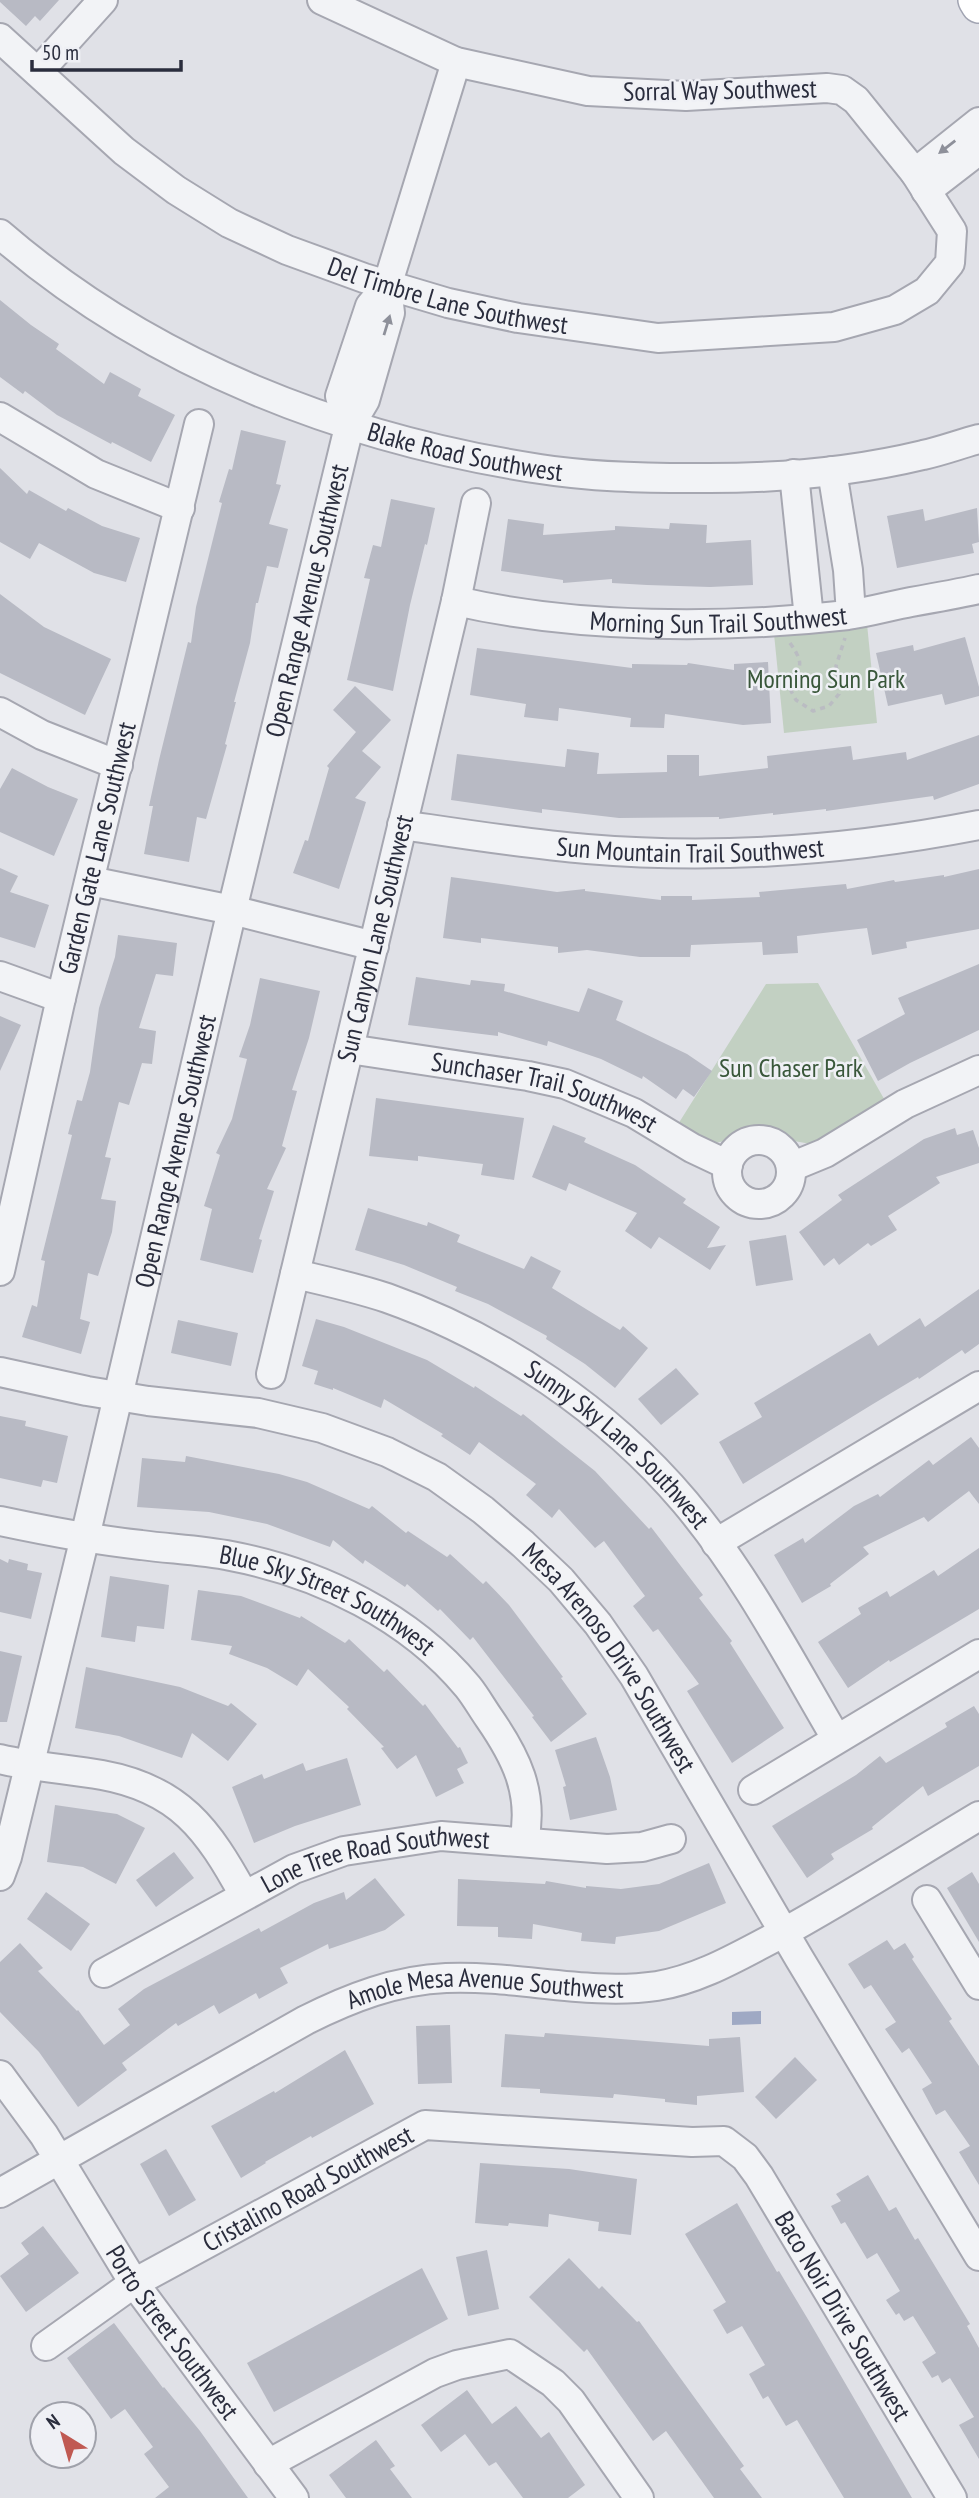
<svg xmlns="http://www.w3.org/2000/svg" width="979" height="2498" font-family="'PT Sans Narrow',sans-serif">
	<rect width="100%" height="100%" fill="#e0e1e7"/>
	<g fill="#c2d0c2">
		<path d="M867,624L877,723L784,733L774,634Z"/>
		<path d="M818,983L887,1104L822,1143L811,1144L794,1141L776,1131L760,1129L747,1132L734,1139L706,1145L675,1129L766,984Z"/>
	</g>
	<path fill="#9fa9c4" d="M761,2011V2024L732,2025V2012Z"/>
	<g fill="#b8bac4">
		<path d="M0,0H59L40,21L35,16L26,26L0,2Z"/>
		<path d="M0,300L31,325L59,344L56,349L104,384L110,372L141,389L138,396L175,415L151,462L112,442L111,444L57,415L25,391L23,394L0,377Z"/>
		<path d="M241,430L286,441L276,484L281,485L269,524L288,529L278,568L267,566L258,603H256L250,643L234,702H236L225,744L227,745L206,819L197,817L189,862L144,854L153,806H149L159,760L188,642L191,643L196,607L222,503L219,502L229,469L232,470Z"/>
		<path d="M0,468L27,494L29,490L66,511L68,508L102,526L140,538L126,582L94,573L39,543L30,559L0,542Z"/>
		<path d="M391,499L435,508L427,545L425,544L410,605L393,691L347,680L370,579L364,578L373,545L381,547Z"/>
		<path d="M977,508L979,542L972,544L974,553L897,568L887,516L923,509L925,521Z"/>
		<path d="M508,519L544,524L543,535L615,530V526L669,529L670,523L707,525L706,543L751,540L753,585L710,587L647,585L612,583V579L563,583V580L501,571Z"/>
		<path d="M0,594L44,627L111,659L85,715L0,673Z"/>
		<path d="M965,637L979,687V696L945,705L942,694L888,706L876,653L913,645L914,651Z"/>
		<path d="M477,648L632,668V664L687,665L688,663L734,670V664L768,662L771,723L743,725L665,714L664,728L630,727L631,718L559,708L558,721L524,717L526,704L470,695Z"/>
		<path d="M355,686L391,720L362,751L381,767L355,798L366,802L339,889L293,873L305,840L308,841L329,768L327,766L356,732L333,710Z"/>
		<path d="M979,735V784L934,800L933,796L826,811V809L773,815V813L719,819V817L619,818L542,809V813L451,800L457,754L565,767L567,749L599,753L597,774L667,772V755H699V776L768,768L767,756L851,746L853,760L906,752L907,760Z"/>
		<path d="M12,768L48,787L78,799L54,856L0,832V789Z"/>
		<path d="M0,868L18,876L10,892L49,905L35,948L0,937Z"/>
		<path d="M979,869V929L906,942L907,948L872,955L867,928L797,936L798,953L763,955L762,942L691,945L690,957H640L587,950L558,953V947L481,938V943L443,938L451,877L557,892L585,889V891L661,900V896H692V900L760,897L759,892L846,884L847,889L894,880L895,882L944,875V877Z"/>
		<path d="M118,935L177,943L173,976L156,974L139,1028L156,1031L152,1064L142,1063L129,1105L119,1102L105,1157L111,1158L101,1199L116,1201L112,1232L98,1276L88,1273L80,1319L90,1322L81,1354L22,1337L32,1305L37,1307L45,1261L41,1260L72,1135L68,1134L77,1100L82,1101L90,1072L99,1008L115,957Z"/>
		<path d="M979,964V1030L910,1063L878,1081L857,1040L905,1014L898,998Z"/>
		<path d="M416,977L470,985L471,980L505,984L504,991L579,1012L588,988L623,1001L616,1020L687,1054L712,1071L694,1097L683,1089L676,1099L643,1076L642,1079L601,1059L548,1041L547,1046L498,1032V1036L408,1025Z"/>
		<path d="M260,978L320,991L309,1038L292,1090L297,1091L282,1146L286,1148L267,1189L274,1191L259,1239L262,1240L253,1273L200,1260L212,1209L204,1206L220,1155L216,1153L232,1119L247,1059L239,1057L250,1025Z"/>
		<path d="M0,1016L21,1025L0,1071Z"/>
		<path d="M376,1098L524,1118L514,1180L481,1175L483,1164L418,1156V1161L369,1156Z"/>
		<path d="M553,1125L586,1138L584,1142L635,1165L686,1199L683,1203L720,1227L707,1248L726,1245L710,1270L659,1237L651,1249L625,1231L637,1213L569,1183L566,1191L532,1177Z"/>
		<path d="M955,1128L957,1135L973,1130L979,1148V1163L936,1177L940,1183L888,1216L897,1230L871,1246L868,1243L839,1265L834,1258L824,1266L799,1232L842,1200L838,1195L924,1139Z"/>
		<path d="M368,1208L427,1226L428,1222L460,1235L457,1242L524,1269L531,1256L561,1271L552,1288L620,1330L623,1326L648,1348L615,1388L585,1364L546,1339L547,1336L488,1304L455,1291L457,1287L404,1265L355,1250Z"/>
		<path d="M786,1235L793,1280L756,1286L749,1241Z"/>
		<path d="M979,1289V1344L965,1354L962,1350L919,1379L918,1377L873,1404L743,1484L719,1442L762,1417L754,1403L870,1333L878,1346L920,1318L925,1327Z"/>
		<path d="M316,1319L344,1327L427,1360L474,1388L475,1386L521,1416L523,1414L595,1471L649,1529L651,1527L703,1595L699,1598L732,1641L730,1643L784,1728L732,1763L687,1691L699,1684L658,1629L653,1632L633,1606L645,1596L604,1541L595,1548L559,1509L552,1518L526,1495L536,1484L479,1442L470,1455L441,1436L443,1434L384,1399L381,1408L333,1388V1390L314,1384L318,1371L302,1366Z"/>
		<path d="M178,1320L238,1333L231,1366L171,1353Z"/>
		<path d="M676,1368L699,1394L661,1425L638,1399Z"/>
		<path d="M0,1416L26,1421L25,1426L68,1436L57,1483L43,1480L41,1487L0,1478Z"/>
		<path d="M971,1437L979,1448V1504L969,1491L928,1522L924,1517L863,1547L869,1554L830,1584L831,1586L802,1603L774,1555L803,1538L805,1543L854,1506L878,1494L880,1497L929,1460L933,1465Z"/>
		<path d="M186,1456L279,1474L307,1482L369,1509L372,1506L406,1533L408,1531L447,1557L450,1554L483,1584L486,1581L509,1605L563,1677L561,1678L587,1714L551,1742L532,1717L534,1716L473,1637L470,1640L440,1609L438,1611L407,1584L405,1587L365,1560L363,1564L333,1540L330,1547L267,1524L209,1512L137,1507L142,1458L185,1462Z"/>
		<path d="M979,1548V1609L890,1662L889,1660L848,1688L818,1642L861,1614L858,1608L887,1591L890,1597L934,1570L938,1576Z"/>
		<path d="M0,1559L8,1563L9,1559L28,1564L27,1570L42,1573L31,1619L0,1612Z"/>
		<path d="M110,1576L169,1585L164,1629L137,1626L135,1642L101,1637Z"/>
		<path d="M198,1590L241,1596L300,1618L301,1616L345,1643L349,1639L384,1672L387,1669L423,1706L425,1704L458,1748L460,1747L468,1763L457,1769L464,1783L436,1797L416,1755L397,1769L381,1748L384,1747L347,1709L349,1707L308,1669L297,1686L267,1668L229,1654L232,1646L191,1640Z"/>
		<path d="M0,1651L22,1656L7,1722H0Z"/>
		<path d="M86,1667L180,1687L228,1706L231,1703L257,1724L228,1761L192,1733L182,1758L119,1736L75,1728Z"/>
		<path d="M974,1706L979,1714V1766L928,1796L923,1786L872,1827L873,1829L831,1854L834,1859L807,1878L772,1826L856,1775L880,1756L886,1763L947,1727L945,1723Z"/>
		<path d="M596,1737L610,1777L617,1810L570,1820L563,1787L566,1786L555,1750Z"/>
		<path d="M347,1758L361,1805L295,1826L254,1843L232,1787L262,1774L264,1779L303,1763L306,1771Z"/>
		<path d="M55,1805L117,1814L145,1828L116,1884L83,1867L47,1862Z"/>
		<path d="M174,1852L194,1878L156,1907L136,1880Z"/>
		<path d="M709,1863L726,1903L659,1931L616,1937L615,1944L581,1941L582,1933L533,1924L532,1939L498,1937V1927L457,1926L458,1879L545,1884L546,1881L586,1888V1886L621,1889L659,1884Z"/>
		<path d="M972,1872L979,1884V1942L947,1888Z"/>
		<path d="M375,1878L405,1915L385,1930L329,1949L328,1944L280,1968L288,1983L259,1999L256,1993L219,2014L214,2005L178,2026L176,2023L122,2063L127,2070L78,2107L39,2052L0,2012V1962L20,1943L43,1968L38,1971L77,2011L78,2010L104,2045L130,2025L118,2009L144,1989L259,1928L261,1932L314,1903L344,1892L346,1900Z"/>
		<path d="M46,1892L90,1924L71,1951L27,1919Z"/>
		<path d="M887,1940L894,1950L905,1943L914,1957L912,1959L952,2019L949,2021L979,2066V2185L959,2152L970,2146L945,2110L936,2115L922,2089L932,2083L909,2048L902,2053L885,2029L896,2022L871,1985L864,1989L848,1964Z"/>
		<path d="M450,2025L452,2083L418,2084L416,2026Z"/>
		<path d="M545,2033L709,2046V2039L740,2037L744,2092L697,2096V2105L665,2102V2099L614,2094L613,2098L540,2093V2089L501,2087L505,2034L544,2037Z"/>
		<path d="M345,2050L374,2104L312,2138L311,2136L265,2162L266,2163L241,2178L211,2126L274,2091L275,2093Z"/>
		<path d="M795,2057L817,2080L776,2119L755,2097Z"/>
		<path d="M166,2149L196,2200L169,2216L140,2164Z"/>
		<path d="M480,2163L569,2169L637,2179L631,2235L598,2231L599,2222L549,2214L548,2227L509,2223L508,2226L475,2223Z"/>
		<path d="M868,2175L889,2211L896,2207L915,2240L918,2238L970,2324L967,2326L979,2348V2459L959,2425L974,2417L950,2378L942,2383L938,2375L932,2378L922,2362L936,2353L913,2316L904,2321L899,2313L896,2315L886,2300L900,2291L877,2253L867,2259L845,2222L841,2224L831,2206L841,2201L836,2194Z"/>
		<path d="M737,2203L777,2272L779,2271L809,2321L912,2498H844L797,2420L786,2426L768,2396L763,2399L749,2374L765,2365L742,2326L727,2334L713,2310L726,2302L685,2234Z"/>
		<path d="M43,2226L79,2273L26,2312L0,2276L29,2254L21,2243Z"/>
		<path d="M487,2250L499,2309L468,2316L456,2257Z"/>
		<path d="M569,2258L599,2289L602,2286L637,2322L639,2321L744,2466L740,2469L762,2498H714L666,2431L653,2441L587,2349L584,2352L529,2297Z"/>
		<path d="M422,2268L448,2319L274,2412L247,2363Z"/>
		<path d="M114,2323L163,2388L164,2387L200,2431L248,2498H155L169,2487L144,2454L153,2447L125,2409L111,2419L67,2358Z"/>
		<path d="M467,2390L492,2424L516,2406L541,2438L549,2432L585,2485L568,2498H523L496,2462L489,2466L465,2434L441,2452L421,2425Z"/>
		<path d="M376,2440L395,2466L390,2469L412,2498H346L329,2475Z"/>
	</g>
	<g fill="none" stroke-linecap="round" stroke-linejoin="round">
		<defs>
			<g id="minor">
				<path id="s1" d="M0,38L124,151L176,190L229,223L287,250L364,278L448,303L518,318L658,338L834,327L895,310L927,291L950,263L952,231L915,173L856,100L842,90L827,88L686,96L588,91L456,62L322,0"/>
				<path d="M38,72L103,0"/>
				<path d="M915,173L979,122"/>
				<path d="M926,191L979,150"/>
				<path id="s2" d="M0,234C151,365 344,439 540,469C590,477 642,478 693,478C770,479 848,473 923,455C942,451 960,444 979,439"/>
				<path d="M0,417L96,474L180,508"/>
				<path d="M349,427L340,396L370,306L387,286L456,62"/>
				<path d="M832,471L848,570L851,614"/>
				<path d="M794,474L809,618"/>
				<path id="s3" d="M456,601C578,629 724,629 848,615C869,612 890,606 911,602C934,598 957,594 979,589"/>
				<path d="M0,712L42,735L118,765"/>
				<path id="s4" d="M402,825C463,834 525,844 587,849C717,860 851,850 979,825"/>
				<path d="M90,881L232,910L374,946"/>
				<path d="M0,976L61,998"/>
				<path id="s5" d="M349,1049L528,1076L565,1084L634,1113L692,1148L728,1165"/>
				<circle cx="759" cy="1172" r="32"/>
				<path d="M791,1167L825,1153L905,1104L979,1070"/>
				<path id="s6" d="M0,1271L61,998L199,424"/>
				<path id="s7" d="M295,1274C326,1281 357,1288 387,1298C500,1338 608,1411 685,1502C745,1573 789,1658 836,1738"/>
				<path id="s8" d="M0,1372L87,1391L148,1401L258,1413L322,1428L387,1452L437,1477L483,1510L523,1544L561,1580L598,1624L634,1676L799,1958L979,2256"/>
				<path id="s9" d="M271,1374L456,601L476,503"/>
				<path id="s10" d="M0,1521C47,1531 94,1540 141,1545C171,1549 201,1550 231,1556C320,1573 410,1617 468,1687C476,1697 482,1708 489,1718C516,1757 534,1793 524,1841"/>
				<path d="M716,1543L979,1386"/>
				<path d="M0,1759C33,1767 68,1769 102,1775C179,1789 208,1829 244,1895"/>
				<path d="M753,1790L979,1654"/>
				<path id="s11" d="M0,1876L7,1857L85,1537L232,910L349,427L365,400L390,313L387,286"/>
				<path d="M927,1900L979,1985"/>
				<path id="s12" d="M104,1973L294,1869L344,1851L441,1836L607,1849L642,1847L671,1839"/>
				<path id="s13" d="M0,2075L44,2135L134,2283L294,2498"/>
				<path id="s14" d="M0,2193L306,2020C350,1998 396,1980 446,1978C517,1975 587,1996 657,1986C701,1979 740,1955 779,1935C847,1898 912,1856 979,1816"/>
				<path id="s15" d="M46,2346L134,2283L425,2125L692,2142L724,2141L745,2157L759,2176L952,2498"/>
				<path d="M268,2464L435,2373L457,2365L510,2354L553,2383L571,2401L639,2498"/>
			</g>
			<path id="major" d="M976,0L979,5"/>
		</defs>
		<use href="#minor" stroke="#a6a7b1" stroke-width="32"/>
		<use href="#major" stroke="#a1a4b2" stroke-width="38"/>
		<path stroke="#babcc2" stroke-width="3.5" stroke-dasharray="5 5" stroke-linecap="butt" d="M790,643C809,670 795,666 791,691L796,700L813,711L829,706L839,694L840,686L836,666L845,638"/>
		<use href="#minor" stroke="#f2f3f6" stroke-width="28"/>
		<use href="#major" stroke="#fff" stroke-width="35"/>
	</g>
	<defs><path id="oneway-solid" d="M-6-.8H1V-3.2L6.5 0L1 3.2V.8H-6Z" transform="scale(1.75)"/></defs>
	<g fill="#8e909a">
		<use href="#oneway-solid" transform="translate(947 147) rotate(142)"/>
		<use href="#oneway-solid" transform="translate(387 325) rotate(-73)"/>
	</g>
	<g text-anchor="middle" stroke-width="5" stroke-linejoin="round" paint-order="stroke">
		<g font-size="26" fill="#2a2d3d" stroke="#eff0f5">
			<text transform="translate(720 90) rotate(-1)" y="9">Sorral Way Southwest</text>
			<text dy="9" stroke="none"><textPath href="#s1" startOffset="527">Del Timbre Lane Southwest</textPath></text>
			<text dy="9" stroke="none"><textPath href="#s2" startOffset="520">Blake Road Southwest</textPath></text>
			<text dy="9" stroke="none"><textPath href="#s11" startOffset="1312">Open Range Avenue Southwest</textPath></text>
			<text dy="9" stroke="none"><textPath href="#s3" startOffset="264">Morning Sun Trail Southwest</textPath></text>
			<text dy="9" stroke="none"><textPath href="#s4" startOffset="290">Sun Mountain Trail Southwest</textPath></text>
			<text dy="9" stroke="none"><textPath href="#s6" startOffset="434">Garden Gate Lane Southwest</textPath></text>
			<text dy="9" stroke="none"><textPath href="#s9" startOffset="448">Sun Canyon Lane Southwest</textPath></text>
			<text dy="9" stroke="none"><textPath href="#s5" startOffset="201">Sunchaser Trail Southwest</textPath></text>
			<text dy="9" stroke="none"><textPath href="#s11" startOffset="746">Open Range Avenue Southwest</textPath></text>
			<text dy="9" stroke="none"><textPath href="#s7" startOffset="371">Sunny Sky Lane Southwest</textPath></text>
			<text dy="9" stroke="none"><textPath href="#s10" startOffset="340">Blue Sky Street Southwest</textPath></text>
			<text dy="9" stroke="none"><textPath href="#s8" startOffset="705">Mesa Arenoso Drive Southwest</textPath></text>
			<text dy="9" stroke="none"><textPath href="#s12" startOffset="299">Lone Tree Road Southwest</textPath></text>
			<text dy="9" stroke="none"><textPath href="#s14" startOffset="537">Amole Mesa Avenue Southwest</textPath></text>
			<text dy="9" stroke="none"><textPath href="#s15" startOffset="306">Cristalino Road Southwest</textPath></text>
			<text dy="9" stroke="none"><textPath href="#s15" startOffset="952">Baco Noir Drive Southwest</textPath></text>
			<text dy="9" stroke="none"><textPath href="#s13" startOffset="310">Porto Street Southwest</textPath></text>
		</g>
		<g font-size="26" fill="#39573a" stroke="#eff0f5">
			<text x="826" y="688">Morning Sun Park</text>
			<text x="791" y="1077">Sun Chaser Park</text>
		</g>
	</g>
	<g transform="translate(63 2435) rotate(323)"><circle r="33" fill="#eff0f5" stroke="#a0a2ab" stroke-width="2"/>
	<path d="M0-5L12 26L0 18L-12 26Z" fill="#c05952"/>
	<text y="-10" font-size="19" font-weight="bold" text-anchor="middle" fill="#2a2d3d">N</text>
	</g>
	<path d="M32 60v10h149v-10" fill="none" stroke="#2a2d3d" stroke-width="3.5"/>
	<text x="42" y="60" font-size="21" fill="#2a2d3d" stroke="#eff0f5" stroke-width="5" paint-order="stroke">50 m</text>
</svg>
